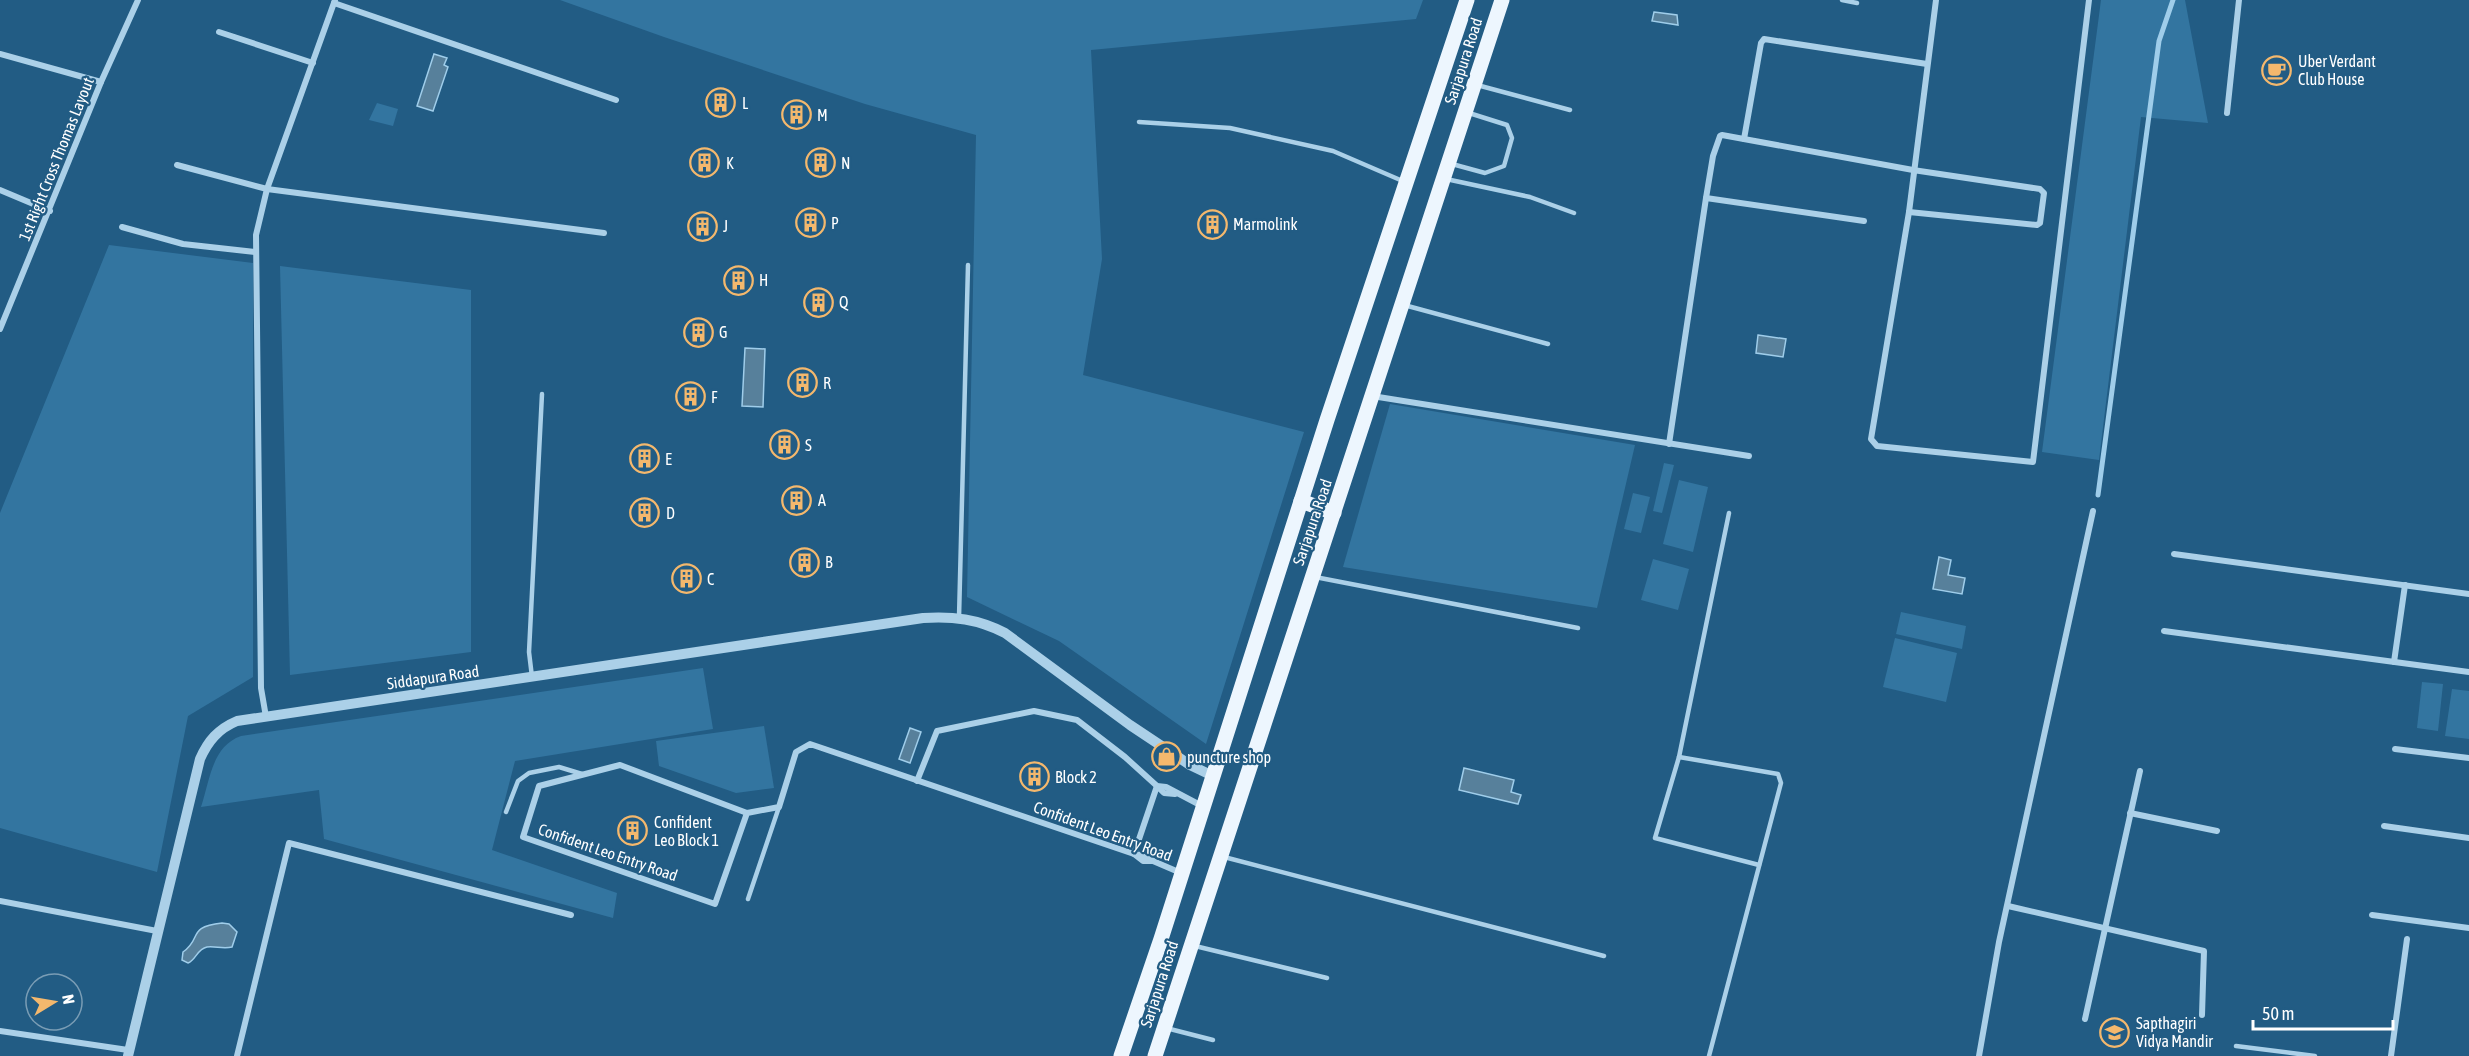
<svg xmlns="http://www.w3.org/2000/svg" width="2469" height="1056" font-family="'Asap Condensed',sans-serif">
	<rect width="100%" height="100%" fill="#225c84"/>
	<g fill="#3375a0">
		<path d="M560,0H1423L1416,19L1091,50L1102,259L1083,375L1304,432L1206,744L1059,641L967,597L976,135L865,104L664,37Z"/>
		<path d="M2101,0H2185L2208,123L2141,117L2099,460L2042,452Z"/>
		<path d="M377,103L398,109L393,126L369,120Z"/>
		<path d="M109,245L253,263V677L188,716L157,872L0,828V513Z"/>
		<path d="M280,266L471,290V652L290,675Z"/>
		<path d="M1390,404L1635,445L1597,608L1343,567Z"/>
		<path d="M1664,463L1674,465L1662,513L1653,511Z"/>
		<path d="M1679,480L1708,487L1693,552L1663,544Z"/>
		<path d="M1633,493L1650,497L1641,533L1624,529Z"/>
		<path d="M1653,559L1689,569L1678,610L1641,600Z"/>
		<path d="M1901,612L1966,626L1962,649L1896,634Z"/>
		<path d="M1895,638L1957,653L1946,702L1883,687Z"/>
		<path d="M703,668L713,729L515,761L492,850L617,893L613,918L324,839L319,790L201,807C210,780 212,746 241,736Z"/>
		<path d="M2422,682L2443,684L2438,731L2417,728Z"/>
		<path d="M2452,689L2469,691V739L2445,736Z"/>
		<path d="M764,726L774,788L736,793L659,766L656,741Z"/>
	</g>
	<g fill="#57809b" stroke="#9fcdea" stroke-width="1.5">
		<path d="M1654,12L1677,15L1678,25L1652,21Z"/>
		<path d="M434,54L447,58L444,65L448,67L433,111L417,106Z"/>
		<path d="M1758,335L1786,339L1783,357L1756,353Z"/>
		<path d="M745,348L765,349L763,407L742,406Z"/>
		<path d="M1939,557L1951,560L1948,575L1965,578L1962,594L1933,589Z"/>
		<path d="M910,728L921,732L910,763L899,759Z"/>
		<path d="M1464,768L1514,780L1511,792L1521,795L1518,804L1459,790Z"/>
		<path d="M222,923L229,924L237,932L232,947C223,949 215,946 207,947C197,949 196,960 188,963L182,960L183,952C203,938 186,927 222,923Z"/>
	</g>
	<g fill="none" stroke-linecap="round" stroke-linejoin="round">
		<path stroke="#9fcdea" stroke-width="5" d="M2098,495L2159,41L2173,0"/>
		<g stroke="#abd0e8" stroke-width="4.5">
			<path d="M1842,0L1857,3"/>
			<path d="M1477,85L1570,110"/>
			<path d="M1139,122L1230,128L1333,151L1405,182"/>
			<path d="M1452,164L1485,173L1504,166L1512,138L1507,125L1469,113"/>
			<path d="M1446,179L1530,197L1574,213"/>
			<path d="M1404,305L1548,344"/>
			<path d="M1729,513L1679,757L1655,838L1759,865"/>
			<path d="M1315,577L1578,628"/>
			<path d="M959,618L968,265"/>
			<path d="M532,677L529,652L542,394"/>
			<path d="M1679,757L1778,774L1781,783L1709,1056"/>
			<path d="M506,812L518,781L529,773L559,767L582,774"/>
			<path d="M1224,857L1604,956"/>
			<path d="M748,899L779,807"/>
			<path d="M1195,946L1327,978"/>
			<path d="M1166,1028L1213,1040"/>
			<path d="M2236,1046L2315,1056"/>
		</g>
		<g stroke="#abd0e8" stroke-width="6">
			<path d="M1936,0L1909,212L1871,439L1877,446L2033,462L2089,0"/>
			<path d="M334,3L616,100"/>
			<path d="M219,32L313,63"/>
			<path d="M0,54L101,82"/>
			<path d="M2227,113L2239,0"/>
			<path d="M1744,139L1761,43L1764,39L1927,64"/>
			<path d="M177,165L267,189L604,233"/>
			<path d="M0,190L50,211"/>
			<path d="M1706,198L1864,221"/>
			<path d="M122,227L183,244L255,252"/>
			<path d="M0,329L101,82L138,0"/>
			<path d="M1372,396L1749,456"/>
			<path d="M1669,444L1706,198L1713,156L1720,136L1722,135L1913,170L2040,189L2044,193L2040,223L2037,225L1909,212"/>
			<path d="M2174,554L2469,594"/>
			<path d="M2164,631L2469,672"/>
			<path d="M2394,662L2405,585"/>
			<path d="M266,717L261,688L256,235L267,189L335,0"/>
			<path d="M2395,749L2469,758"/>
			<path d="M917,781L937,731L1034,711L1077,720L1125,757L1157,786L1166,787L1202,806"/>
			<path d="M747,813L715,904L523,837L539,786L620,765L747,813L779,807L796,752L810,744L1134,854L1143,861H1153L1181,873"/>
			<path d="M2130,813L2217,831"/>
			<path d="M2384,826L2469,838"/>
			<path d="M1152,860L1147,856L1134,854L1157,786L1164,793L1175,794"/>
			<path d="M0,901L157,931"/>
			<path d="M2008,906L2204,951L2202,1015"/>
			<path d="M2372,915L2469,928"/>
			<path d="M2085,1019L2140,771"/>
			<path d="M0,1031L128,1050"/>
			<path d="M237,1056L289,843L571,915"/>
			<path d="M1979,1056L1999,942L2093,511"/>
			<path d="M2391,1056L2407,939"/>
		</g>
		<path stroke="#abd0e8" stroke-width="10" d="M128,1056L200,759C208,741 218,729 237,721L923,618C953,616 978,619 1005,633L1130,725L1190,765L1213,776"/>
		<g stroke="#edf6fe" stroke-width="15">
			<path d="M1301,501L1334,513"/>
			<path d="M1121,1056L1161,939L1327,420L1467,0"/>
			<path d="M1155,1056L1502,0"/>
		</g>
	</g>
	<defs>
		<symbol id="cafe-ring" viewBox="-11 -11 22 22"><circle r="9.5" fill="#225c84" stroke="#f4b86d" stroke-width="1.5"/><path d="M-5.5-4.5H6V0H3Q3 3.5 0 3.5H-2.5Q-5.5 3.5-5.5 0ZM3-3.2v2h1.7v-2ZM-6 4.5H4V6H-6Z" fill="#f4b86d"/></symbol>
		<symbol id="building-ring" viewBox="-11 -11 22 22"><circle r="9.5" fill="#225c84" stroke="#f4b86d" stroke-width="1.5"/><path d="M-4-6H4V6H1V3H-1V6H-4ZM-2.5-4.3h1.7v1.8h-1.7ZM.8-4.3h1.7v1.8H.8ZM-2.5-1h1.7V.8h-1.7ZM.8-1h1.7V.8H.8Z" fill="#f4b86d"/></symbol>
		<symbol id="shop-ring" viewBox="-11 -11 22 22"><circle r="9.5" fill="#225c84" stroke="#f4b86d" stroke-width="1.5"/><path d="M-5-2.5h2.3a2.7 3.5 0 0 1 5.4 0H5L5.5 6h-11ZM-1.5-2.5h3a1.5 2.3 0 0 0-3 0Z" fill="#f4b86d"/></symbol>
		<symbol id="school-ring" viewBox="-11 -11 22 22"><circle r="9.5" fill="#225c84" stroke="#f4b86d" stroke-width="1.5"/><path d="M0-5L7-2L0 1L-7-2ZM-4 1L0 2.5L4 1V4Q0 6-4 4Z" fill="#f4b86d"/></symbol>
	</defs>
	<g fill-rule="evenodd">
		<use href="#cafe-ring" x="2260" y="54" width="33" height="33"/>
		<use href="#building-ring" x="704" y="86" width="33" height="33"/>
		<use href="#building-ring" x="780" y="98" width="33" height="33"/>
		<use href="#building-ring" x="688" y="146" width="33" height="33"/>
		<use href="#building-ring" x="804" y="146" width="33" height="33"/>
		<use href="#building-ring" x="794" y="206" width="33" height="33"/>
		<use href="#building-ring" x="1196" y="208" width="33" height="33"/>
		<use href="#building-ring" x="686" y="210" width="33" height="33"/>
		<use href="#building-ring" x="722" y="264" width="33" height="33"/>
		<use href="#building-ring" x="802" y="286" width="33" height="33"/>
		<use href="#building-ring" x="682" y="316" width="33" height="33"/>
		<use href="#building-ring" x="786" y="366" width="33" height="33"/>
		<use href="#building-ring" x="674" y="380" width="33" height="33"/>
		<use href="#building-ring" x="768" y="428" width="33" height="33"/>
		<use href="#building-ring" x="628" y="442" width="33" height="33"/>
		<use href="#building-ring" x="780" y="484" width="33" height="33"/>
		<use href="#building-ring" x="628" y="496" width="33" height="33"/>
		<use href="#building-ring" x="788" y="546" width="33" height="33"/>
		<use href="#building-ring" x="670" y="562" width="33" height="33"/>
		<use href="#shop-ring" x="1150" y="740" width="33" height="33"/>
		<use href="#building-ring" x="1018" y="760" width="33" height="33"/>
		<use href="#building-ring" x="616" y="814" width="33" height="33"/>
		<use href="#school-ring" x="2098" y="1016" width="33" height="33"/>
	</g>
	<g text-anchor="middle" stroke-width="4.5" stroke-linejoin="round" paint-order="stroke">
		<g font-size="16" fill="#fff" stroke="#225c84">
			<text transform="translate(1463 61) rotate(-72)" y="6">Sarjapura Road</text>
			<text transform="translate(56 159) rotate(-68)" y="6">1st Right Cross Thomas Layout</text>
			<text transform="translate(1312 522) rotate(-71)" y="6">Sarjapura Road</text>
			<text transform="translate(433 677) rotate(-8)" y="6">Siddapura Road</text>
			<text transform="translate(1103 831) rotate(20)" y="6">Confident Leo Entry Road</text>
			<text transform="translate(608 852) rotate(19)" y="6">Confident Leo Entry Road</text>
			<text transform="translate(1159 984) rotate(-72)" y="6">Sarjapura Road</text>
		</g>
		<g font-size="16" fill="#fff" stroke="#225c84" text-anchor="start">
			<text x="2298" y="67">Uber Verdant<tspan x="2298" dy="18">Club House</tspan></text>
			<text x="742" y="109">L</text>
			<text x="817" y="121">M</text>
			<text x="726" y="169">K</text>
			<text x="841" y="169">N</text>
			<text x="831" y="229">P</text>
			<text x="1233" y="230">Marmolink</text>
			<text x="723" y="232">J</text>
			<text x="759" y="286">H</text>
			<text x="839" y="308">Q</text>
			<text x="719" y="338">G</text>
			<text x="823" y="389">R</text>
			<text x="711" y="403">F</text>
			<text x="805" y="451">S</text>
			<text x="665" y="465">E</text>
			<text x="818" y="506">A</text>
			<text x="666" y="519">D</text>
			<text x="825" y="568">B</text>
			<text x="707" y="585">C</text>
			<text x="1187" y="763">puncture shop</text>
			<text x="1055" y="783">Block 2</text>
			<text x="654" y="828">Confident<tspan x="654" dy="18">Leo Block 1</tspan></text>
			<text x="2136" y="1029">Sapthagiri<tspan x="2136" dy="18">Vidya Mandir</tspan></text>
		</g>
	</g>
	<g transform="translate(54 1002) rotate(79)"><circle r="28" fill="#225c84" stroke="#7a9db5" stroke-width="1.5"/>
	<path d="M0-4.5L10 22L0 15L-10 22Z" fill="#f4b86d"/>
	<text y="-9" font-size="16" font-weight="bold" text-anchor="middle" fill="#ffffff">N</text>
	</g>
	<path d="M2253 1020v9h140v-9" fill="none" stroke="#ffffff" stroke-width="3"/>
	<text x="2262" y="1020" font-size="18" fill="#ffffff" stroke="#225c84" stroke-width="4.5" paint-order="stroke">50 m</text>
</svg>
